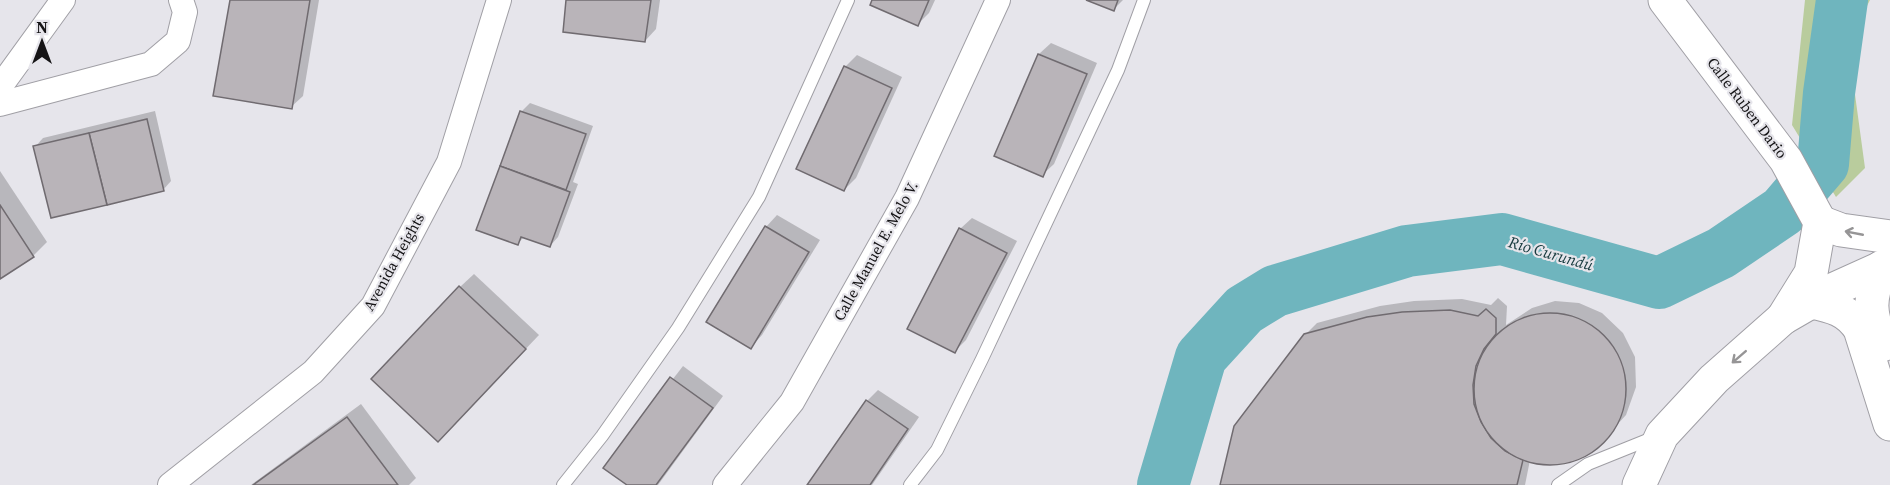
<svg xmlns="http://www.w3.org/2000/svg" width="1890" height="485" font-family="'Source Serif 4',serif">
	<rect width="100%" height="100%" fill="#e6e5eb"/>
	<path fill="#b9cc9d" d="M1805,0H1870L1848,43L1865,168L1836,197L1792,125Z"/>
	<g fill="#0003">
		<path d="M232,0H319L303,96L291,107Z"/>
		<path d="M568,0H660L656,29L645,41Z"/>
		<path d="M874,0H935L929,13L917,25Z"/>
		<path d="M1090,0H1123L1113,10Z"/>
		<path d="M1051,43L1097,63L1054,164L1042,175L995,155L1039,54Z"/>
		<path d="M857,55L902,77L856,178L844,190L845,67Z"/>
		<path d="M530,103L593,126L573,182L578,184L558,237L550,246L524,237L518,243L478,229L522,111Z"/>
		<path d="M155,111L171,181L163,190L35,147L43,138Z"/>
		<path d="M0,171L47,242L33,256L0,277Z"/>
		<path d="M777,215L820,240L762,335L751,347L766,227Z"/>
		<path d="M972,218L1017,241L966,340L955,351L960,229Z"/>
		<path d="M474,274L539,335L452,426L460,287Z"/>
		<path d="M1498,298L1507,306L1506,325L1532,308L1555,301L1579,303L1602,313L1623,333L1635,357L1636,387L1626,415L1596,448L1565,462L1530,460L1525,485H1221L1305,335L1317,323L1380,306L1414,301L1462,299L1491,305Z"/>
		<path d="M683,366L723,396L658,485H629L605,467Z"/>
		<path d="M878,390L919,417L872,485H809L867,401Z"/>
		<path d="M361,404L416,478L409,485H251Z"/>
	</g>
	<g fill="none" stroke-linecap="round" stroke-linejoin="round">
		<path stroke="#6fb5be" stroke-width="52" d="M1163,485L1201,357L1244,310L1275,291L1407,251L1502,239L1659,283L1721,253L1783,211L1823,164L1829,93L1842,0"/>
	</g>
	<g fill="#b9b4b9" stroke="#706b70" stroke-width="1.5">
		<path d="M230,0H310L292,109L213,96Z"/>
		<path d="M566,0H651L645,42L563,32Z"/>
		<path d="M872,0H929L918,26L870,5Z"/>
		<path d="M1086,0H1118L1114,11Z"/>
		<path d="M1038,54L1087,74L1043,177L994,156Z"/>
		<path d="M844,66L892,88L844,191L796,169Z"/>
		<path d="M520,111L586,134L566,190L500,166Z"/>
		<path d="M147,119L164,191L107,205L89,133Z"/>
		<path d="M89,133L107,205L51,218L33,146Z"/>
		<path d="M500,166L570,192L550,247L521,237L518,245L476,230Z"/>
		<path d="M0,205L34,257L0,279Z"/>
		<path d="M765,226L809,252L751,349L706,322Z"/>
		<path d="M959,228L1007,253L955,353L907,329Z"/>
		<path d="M459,286L526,349L438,442L371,379Z"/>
		<path d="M1486,309L1496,318V334L1484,349L1476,366L1473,385L1474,404L1481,422L1491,438L1505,451L1523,460L1517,485H1220L1234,426L1304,334L1367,317L1402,312L1450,310L1478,316Z"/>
		<circle cx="1550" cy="389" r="76"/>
		<path d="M670,377L713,408L656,485H627L603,468Z"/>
		<path d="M866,400L908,429L870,485H807Z"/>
		<path d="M347,417L398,485H253Z"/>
	</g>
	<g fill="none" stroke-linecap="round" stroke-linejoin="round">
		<defs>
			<g id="lane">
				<path d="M563,485L602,436L678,328L759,197L848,0"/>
				<path d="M910,485L937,450L982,359L1118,70L1144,0"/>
				<path d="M1558,485L1588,464L1655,437"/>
			</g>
			<g id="street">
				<path d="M0,87L63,0"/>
				<path d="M0,104L151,64L178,41L185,12L181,0"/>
				<path d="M170,485L313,372L373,306L449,162L499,0"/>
				<path d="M725,485L792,402L907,198L998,0"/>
			</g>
			<g id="secondary">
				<path d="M1665,0L1786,160L1820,222L1811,273L1783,318"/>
				<path d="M1820,222L1841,230L1890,237"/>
				<path d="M1811,302C1832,306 1848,310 1860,329L1890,424"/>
				<path d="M1882,345C1869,312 1868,300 1882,267"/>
			</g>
			<path id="primary" d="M1639,485L1662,435L1714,379L1783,318L1828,292L1890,264"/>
		</defs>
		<use href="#lane" stroke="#a09fa5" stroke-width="14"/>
		<use href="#street" stroke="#a09fa5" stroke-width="26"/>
		<use href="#secondary" stroke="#a09fa5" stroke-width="35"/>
		<use href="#primary" stroke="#a09fa5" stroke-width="35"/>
		<use href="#lane" stroke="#fff" stroke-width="12"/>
		<use href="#street" stroke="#fff" stroke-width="24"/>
		<use href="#secondary" stroke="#fff" stroke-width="33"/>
		<use href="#primary" stroke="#fff" stroke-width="33"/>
	</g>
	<defs><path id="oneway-shaft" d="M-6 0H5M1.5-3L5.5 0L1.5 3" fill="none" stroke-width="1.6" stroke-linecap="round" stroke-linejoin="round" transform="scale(1.5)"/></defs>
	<g stroke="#969596">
		<use href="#oneway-shaft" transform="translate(1854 233) rotate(-169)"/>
		<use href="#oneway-shaft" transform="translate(1739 357) rotate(139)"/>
	</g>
	<g text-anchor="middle" stroke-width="4.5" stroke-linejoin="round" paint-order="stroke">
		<g font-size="15" fill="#151416" stroke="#e6e5eb">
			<text transform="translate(1747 108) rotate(53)" y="5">Calle Ruben Dario</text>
			<text transform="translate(876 251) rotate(-61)" y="5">Calle Manuel E. Melo V.</text>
			<text transform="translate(394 262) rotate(-61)" y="5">Avenida Heights</text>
		</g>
		<g font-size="16" font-style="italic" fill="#173a3e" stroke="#e6e5eb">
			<text transform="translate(1551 253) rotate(16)" y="6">Río Curundú</text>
		</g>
	</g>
	<g transform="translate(42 42)" stroke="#e6e5eb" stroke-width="4.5" paint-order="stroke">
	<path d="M0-4.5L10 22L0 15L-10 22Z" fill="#151416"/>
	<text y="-9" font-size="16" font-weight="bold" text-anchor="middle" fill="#151416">N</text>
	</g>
</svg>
